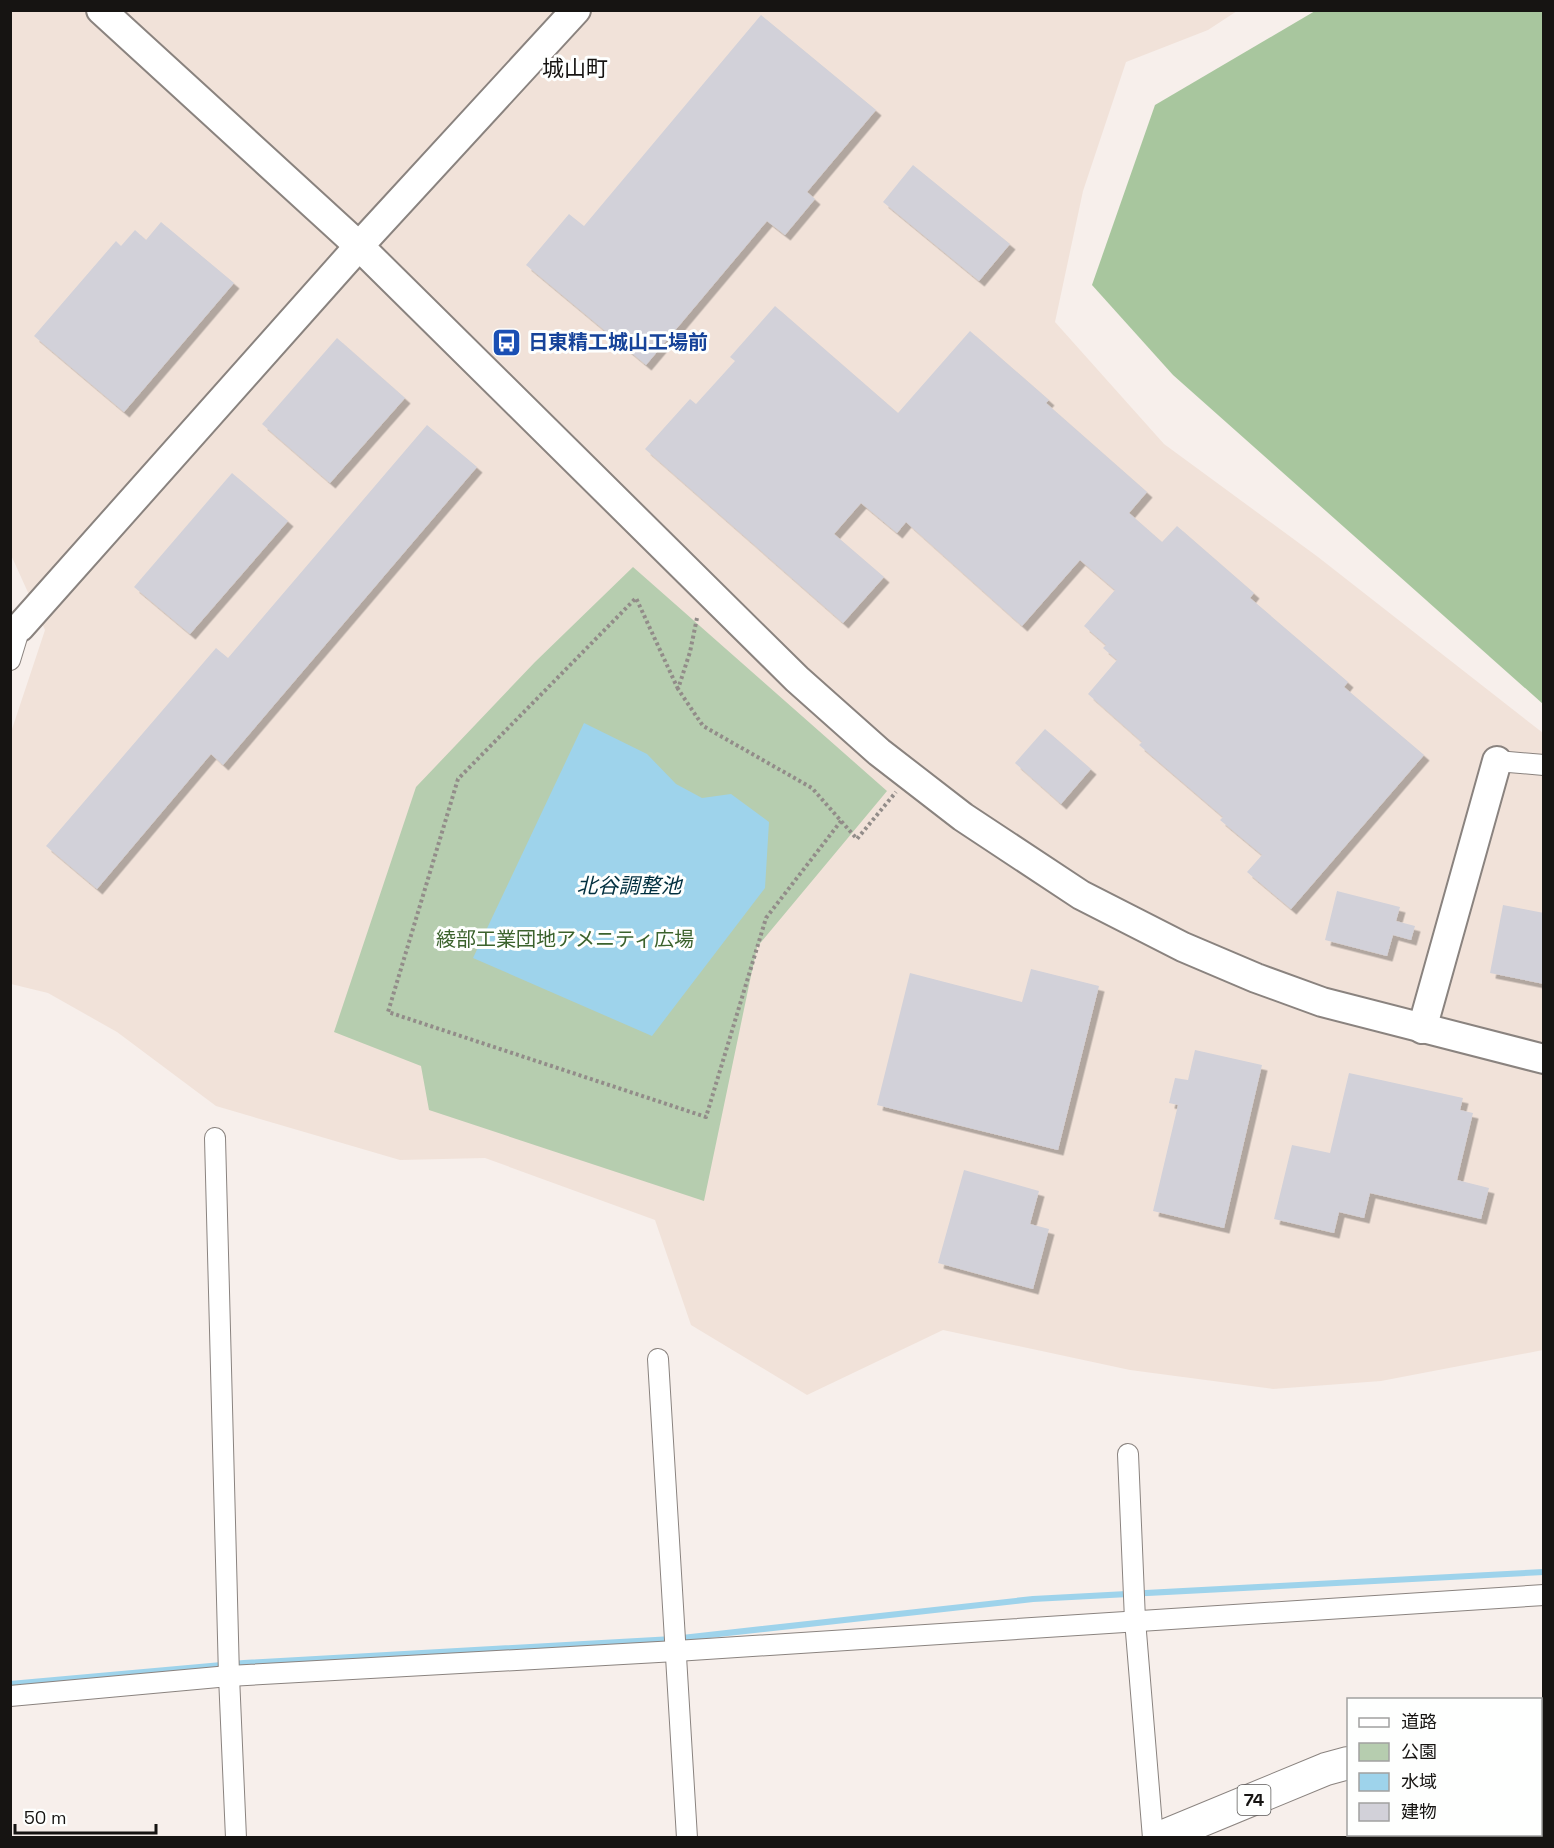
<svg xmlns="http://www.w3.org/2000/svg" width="1554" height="1848" font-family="'Space Grotesk','Noto Sans JP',sans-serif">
	<defs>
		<filter id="shadow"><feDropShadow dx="5.5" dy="5.5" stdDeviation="0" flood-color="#0004"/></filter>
	</defs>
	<rect width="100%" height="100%" fill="#f7efeb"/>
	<path fill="#f1e2d9" d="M11,11H1237L1208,30L1126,62L1083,191L1055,322L1164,444L1318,557L1543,733V1350L1381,1381L1273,1389L1130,1370L943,1330L807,1395L691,1325L655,1220L485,1158L400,1160L216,1106L117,1032L48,993L11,984V732L45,630L11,555Z"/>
	<path fill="#b6cdaf" d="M633,567L887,791L757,947L704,1201L429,1110L421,1066L334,1032L416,787L535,662Z"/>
	<g fill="#a8c69e">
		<path d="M1315,11H1543V704L1173,375L1092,285L1155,105Z"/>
		<path d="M1541,1814H1543V1837L1374,1838L1372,1835L1540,1834Z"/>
	</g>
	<path fill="#9ed3eb" d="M584,723L647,754L676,784L702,798L731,794L769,822L765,888L652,1036L473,958Z"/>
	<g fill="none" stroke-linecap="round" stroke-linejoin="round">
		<path stroke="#9ed3eb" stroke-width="6" d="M10,1684L244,1663L673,1639L1033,1599L1544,1572"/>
	</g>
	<g fill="#d2d1d9" filter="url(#shadow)">
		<path d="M761,15L876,110L807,192L815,199L785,235L767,221L646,365L526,265L569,214L584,226Z"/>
		<path d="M913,165L1010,244L979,281L883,202Z"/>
		<path d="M161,222L234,283L124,412L34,336L116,241L121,246L135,230L146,240Z"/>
		<path d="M775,306L898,413L970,331L1049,400L1046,403L1147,492L1129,513L1162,542L1177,526L1254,593L1250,598L1348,682L1344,687L1424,755L1291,909L1247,872L1262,855L1220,820L1223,817L1139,745L1142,742L1088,694L1117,660L1103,648L1106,645L1084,626L1115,590L1080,560L1022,626L906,522L897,533L861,503L834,534L884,577L843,623L645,449L690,399L696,404L735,361L730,357Z"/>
		<path d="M337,338L405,398L330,483L262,424Z"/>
		<path d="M427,425L477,467L223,765L211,754L97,889L46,846L216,648L228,658Z"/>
		<path d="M232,473L288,521L190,634L134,587Z"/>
		<path d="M1045,729L1091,769L1061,804L1015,763Z"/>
		<path d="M1337,891L1400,907L1396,921L1415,926L1411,940L1393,935L1387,956L1325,940Z"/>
		<path d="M1503,905L1544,913V984L1490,973Z"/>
		<path d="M1031,969L1099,986L1058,1150L877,1105L910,973L1022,1002Z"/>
		<path d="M1195,1050L1262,1065L1224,1228L1153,1211L1178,1105L1169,1103L1175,1078L1188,1080Z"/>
		<path d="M1349,1073L1463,1098L1460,1110L1473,1113L1457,1180L1489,1188L1481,1219L1370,1193L1364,1218L1339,1212L1334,1233L1274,1219L1292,1145L1330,1153Z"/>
		<path d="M964,1170L1039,1191L1030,1224L1049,1229L1033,1289L938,1263Z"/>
	</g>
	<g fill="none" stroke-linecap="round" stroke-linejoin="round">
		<defs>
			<g id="street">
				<path d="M10,660L20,627"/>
				<path d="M1497,761L1544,765"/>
				<path d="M215,1138L229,1676L236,1838"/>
				<path d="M658,1359L687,1838"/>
				<path d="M1128,1454L1135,1620L1153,1838"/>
				<path d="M10,1696L229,1676L676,1651L1544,1595"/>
			</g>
			<g id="secondary">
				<path d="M101,10L359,246L797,679L879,752L963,817L1081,895L1183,947L1256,978L1322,1002L1544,1059"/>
				<path d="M20,627L359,246L576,10"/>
				<path d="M1422,1029L1497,761"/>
			</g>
			<g id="primary">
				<path d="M1540,1734H1544"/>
				<path d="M1159,1838L1326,1769L1348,1763"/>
			</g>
		</defs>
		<use href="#street" stroke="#8a837f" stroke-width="22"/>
		<use href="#secondary" stroke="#8a837f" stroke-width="32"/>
		<use href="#primary" stroke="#8a837f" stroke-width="34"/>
		<g stroke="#928c89" stroke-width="4" stroke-dasharray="3 3" stroke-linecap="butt">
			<path d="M697,618L690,652L678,689L703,726L812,788L857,839L896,792"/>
			<path d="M678,689L636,598L458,779L388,1012L706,1117L766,918L841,821"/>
		</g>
		<use href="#street" stroke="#fff" stroke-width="20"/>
		<use href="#secondary" stroke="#fff" stroke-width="28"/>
		<use href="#primary" stroke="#fff" stroke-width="32"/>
	</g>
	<defs>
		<symbol id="bus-square" viewBox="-11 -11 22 22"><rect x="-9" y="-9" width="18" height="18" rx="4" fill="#1a4fb4" stroke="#fefffe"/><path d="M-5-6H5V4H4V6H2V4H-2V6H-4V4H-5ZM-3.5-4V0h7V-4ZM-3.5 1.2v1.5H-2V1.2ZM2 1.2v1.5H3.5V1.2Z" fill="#fff"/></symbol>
	</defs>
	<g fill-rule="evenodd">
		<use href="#bus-square" x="490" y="326" width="33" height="33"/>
	</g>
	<g text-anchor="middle" stroke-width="6" stroke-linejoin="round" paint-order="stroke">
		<rect fill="#fefffe" stroke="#5c5a59" stroke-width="1.5" x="1237.5" y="1785" width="33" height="30" rx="4.5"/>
		<g font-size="18" font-weight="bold" fill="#161412">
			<text x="1254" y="1806">74</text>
		</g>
		<g font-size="20" font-weight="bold" fill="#164399" stroke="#fefffe" text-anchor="start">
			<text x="528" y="349">日東精工城山工場前</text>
		</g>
		<g font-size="20" fill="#3b622c" stroke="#fefffe">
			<text x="565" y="946">綾部工業団地アメニティ広場</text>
		</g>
		<g font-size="21" font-style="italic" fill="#002f3f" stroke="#fefffe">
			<text x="629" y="893">北谷調整池</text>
		</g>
		<g font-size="22" fill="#161412" stroke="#fefffe">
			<text x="575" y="76">城山町</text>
		</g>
	</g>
	<rect width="1554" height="1848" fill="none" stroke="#161412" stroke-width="24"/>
	<rect x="1347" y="1698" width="195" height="138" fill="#fefffe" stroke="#a1a1a0" stroke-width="1.5"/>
	<rect x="1359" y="1718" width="30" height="9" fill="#ffffff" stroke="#a1a1a0" stroke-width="1.5"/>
	<text x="1401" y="1728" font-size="18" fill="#161412">道路</text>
	<rect x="1359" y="1743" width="30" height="18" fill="#b6cdaf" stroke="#a1a1a0" stroke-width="1.5"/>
	<text x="1401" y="1758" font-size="18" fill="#161412">公園</text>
	<rect x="1359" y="1773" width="30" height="18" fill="#9ed3eb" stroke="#a1a1a0" stroke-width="1.5"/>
	<text x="1401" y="1788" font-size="18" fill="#161412">水域</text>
	<rect x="1359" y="1803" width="30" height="18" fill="#d2d1d9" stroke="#a1a1a0" stroke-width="1.5"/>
	<text x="1401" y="1818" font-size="18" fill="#161412">建物</text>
	<path d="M15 1824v9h141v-9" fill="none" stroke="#161412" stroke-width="3"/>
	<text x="24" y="1824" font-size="18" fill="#161412" stroke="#fefffe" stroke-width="4.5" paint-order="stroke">50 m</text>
</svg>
